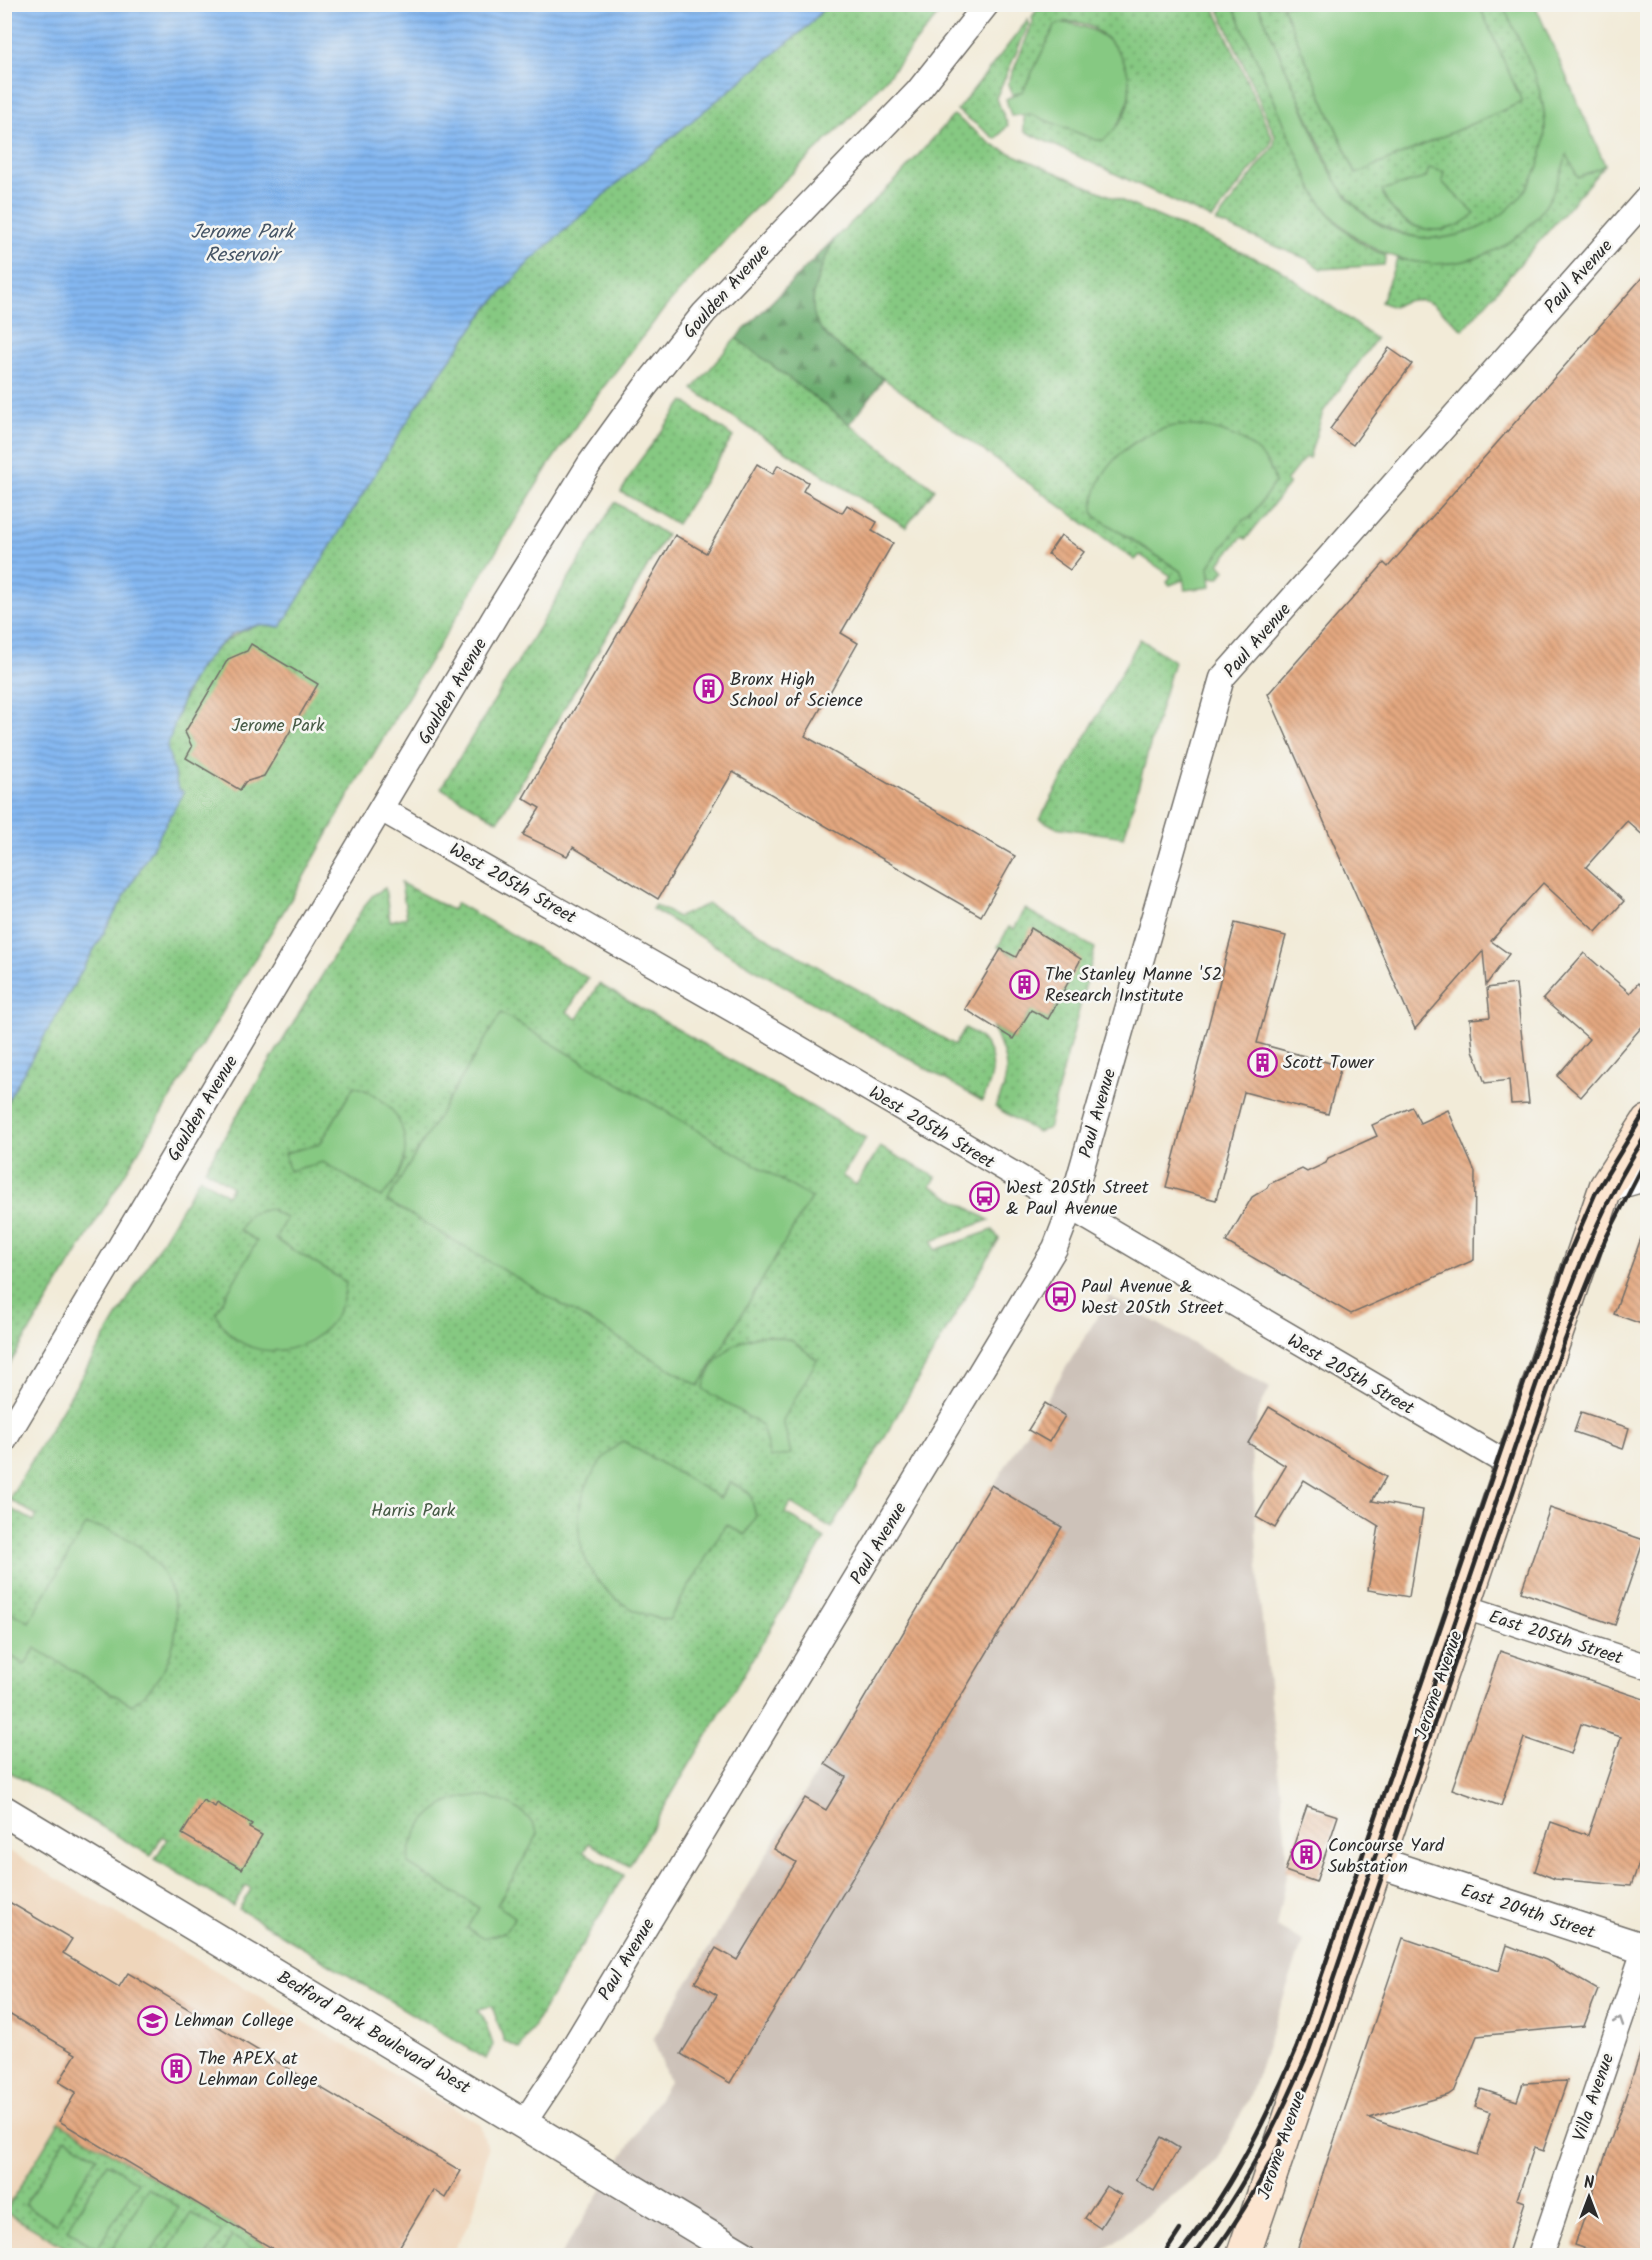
<svg xmlns="http://www.w3.org/2000/svg" width="1652" height="2260" font-family="Kalam,sans-serif">
	<defs>
		<pattern id="grass-dots" width="8" height="8" patternUnits="userSpaceOnUse" patternTransform="scale(1.5)"><rect width="8" height="8" fill="#86c982"/><path d="M2 2h.1M6 6h.1" fill="none" stroke="#6ea36b" stroke-width="1.8" stroke-linecap="round"/></pattern>
		<pattern id="forest-firs" width="22" height="20" patternUnits="userSpaceOnUse" patternTransform="scale(1.5)"><rect width="22" height="20" fill="#6cad70"/><path d="M5 1l3.5 6h-7zM16 11l3.5 6h-7z" fill="#598d5c"/></pattern>
		<pattern id="water-rules" width="6" height="5" patternUnits="userSpaceOnUse" patternTransform="scale(1.5)"><rect width="6" height="5" fill="#84b7f1"/><path d="M0 2.5h6" fill="none" stroke="#6c95c3"/></pattern>
		<pattern id="building-back-hatch" width="6" height="6" patternUnits="userSpaceOnUse" patternTransform="scale(1.5)"><rect width="6" height="6" fill="#e4a880"/><path d="M-1 5l2 2M0 0l6 6M5-1l2 2" fill="none" stroke="#b98969"/></pattern>
	</defs>
	<rect width="100%" height="100%" fill="#f6f6f2"/>
	<filter id="ink" filterUnits="userSpaceOnUse"><feTurbulence type="fractalNoise" baseFrequency=".0167" numOctaves="2"/><feDisplacementMap in="SourceGraphic" scale="12" xChannelSelector="R" yChannelSelector="G"/><feConvolveMatrix kernelMatrix="1 2 1 2 8 2 1 2 1" color-interpolation-filters="sRGB"/></filter>
	<filter id="wash" filterUnits="userSpaceOnUse"><feTurbulence type="fractalNoise" baseFrequency=".008" numOctaves="4" result="noise"/><feDisplacementMap in="SourceGraphic" scale="24" xChannelSelector="R" yChannelSelector="G"/><feGaussianBlur stdDeviation="1.35" result="paint"/><feColorMatrix in="noise" values="0 0 0 0 0 0 0 0 0 0 0 0 0 0 0 0 0 1.4 0 .05"/><feComposite in="paint" operator="in"/></filter>
	<g filter="url(#wash)">
		<rect width="100%" height="100%" fill="#f2ebd8"/>
		<path fill="#efd6bb" d="M4,1848L479,2123L488,2149L472,2218L451,2255H5Z"/>
		<path fill="#cdc2b9" d="M1110,1296L1270,1388L1260,1407L1251,1446L1260,1602L1285,1832L1287,1871L1276,1927L1303,1941L1250,2096L1217,2161L1098,2255L560,2256L669,2082L653,2039Z"/>
		<g fill="url(#grass-dots)" stroke="#587a56" stroke-width="1.5" fill-rule="evenodd">
			<path d="M827,5H946L885,80L845,123L744,219L664,309L602,389L548,466L360,776L297,889L5,1372V1105L184,792L178,788C174,776 168,761 167,748C167,739 174,726 177,718C192,672 211,641 258,625L484,312L530,261L638,165L808,26Z"/>
			<path d="M1040,5H1213L1272,137L1271,145L1212,219L1024,131V114H1030L1096,140C1169,108 1107,0 1055,26L1023,91L1013,95L1008,84L1033,22L1032,17Z"/>
			<path d="M1217,5H1233L1313,190C1330,219 1354,244 1386,255L1384,265L1321,269L1307,259L1216,222L1274,146L1275,136Z"/>
			<path d="M1258,5H1282L1356,174L1522,102L1479,5H1503C1520,43 1546,86 1545,129C1542,245 1402,277 1338,185ZM1426,178L1442,182L1474,214C1443,243 1395,231 1382,190Z"/>
			<path d="M1028,20L1029,24L996,98L1008,125L996,139L957,110Z"/>
			<path d="M954,115L994,146L1278,268L1376,339L1323,412L1309,458L1305,457L1286,481L1289,484L1246,539L1242,537L1219,563L1225,570L1219,578L1210,577L1209,566L1273,475C1236,415 1149,408 1108,469C1098,484 1091,498 1095,516L1182,572L1183,580L1170,585L1167,582L1171,576L1140,555L1135,560L826,337L812,317L814,290L824,261L835,238L896,180Z"/>
			<path d="M1567,153L1578,177L1605,165L1463,330C1440,310 1424,288 1393,307L1381,302L1397,259C1480,275 1546,235 1567,153Z"/>
			<path d="M736,338L935,489L906,527L760,435L693,389Z"/>
			<path d="M684,401L733,437L677,524L621,492L638,463Z"/>
			<path d="M615,502L666,535L498,821L441,788Z"/>
			<path d="M1140,639L1174,661L1124,837L1055,827L1040,819Z"/>
			<path d="M401,883L452,910L457,903L588,978L567,1012L577,1019L599,984L866,1138L842,1176L856,1185L880,1147L936,1177L931,1186L989,1220L932,1241L935,1250L993,1230L999,1239L832,1528L791,1503L785,1513L825,1538L629,1866L589,1843L583,1852L624,1875L520,2049L504,2041L492,2006L477,2010L484,2018L493,2045L486,2059L239,1909L251,1889L246,1885L233,1906L155,1859L167,1839L162,1836L151,1856L5,1769V1506L34,1521L36,1515L9,1499L200,1177L227,1195L232,1187L205,1169L364,906L373,895L385,888L390,921L407,917Z"/>
			<path d="M708,904L955,1045L965,1028C998,1044 998,1071 982,1101L652,909L655,905L678,917Z"/>
			<path d="M1025,909L1095,948L1048,1129L1037,1132L995,1107C1013,1075 1007,1058 992,1026L1013,1039L1031,1010L1049,1019L1080,959L1032,929L1016,957L998,947L1009,927L1014,929Z"/>
			<path d="M59,2122L280,2253L278,2256L78,2255L5,2212Z"/>
		</g>
		<path fill="url(#forest-firs)" stroke="#4c6c4e" stroke-width="1.5" d="M835,238C791,325 815,330 884,379L850,424L736,338Z"/>
		<g fill="#86c982" stroke="#587a56" stroke-width="1.5">
			<path d="M1233,5H1258C1274,41 1289,77 1305,113C1320,147 1332,186 1360,211C1431,273 1544,222 1545,128C1546,85 1519,43 1503,5H1535L1605,165L1578,178L1567,154C1562,172 1556,189 1546,205C1486,293 1364,277 1313,190Z"/>
			<path d="M1282,5H1479L1522,102L1356,174Z"/>
			<path d="M1062,23C1127,25 1153,97 1104,140H1096L1030,114L1011,116L1006,99L1023,91L1055,26Z"/>
			<path d="M1429,168L1444,172L1442,182L1475,214C1443,243 1396,231 1382,190L1426,178Z"/>
			<path d="M1173,426C1211,423 1265,438 1275,482L1250,518L1243,520L1209,566L1211,587L1185,590L1182,572L1095,516L1093,511C1094,467 1133,436 1173,426Z"/>
			<path d="M501,1013L811,1198L699,1386L387,1201Z"/>
			<path d="M354,1086C408,1102 423,1159 381,1197L323,1162L289,1171L285,1153L320,1144Z"/>
			<path d="M270,1209L286,1218L275,1239L346,1282C341,1356 242,1376 216,1313L257,1241L239,1230L249,1214Z"/>
			<path d="M767,1335L791,1340L817,1360L783,1420L791,1454L770,1458L762,1425L703,1389C712,1357 734,1338 767,1335Z"/>
			<path d="M623,1441L720,1498L730,1482L750,1493L756,1516L745,1535L726,1524L669,1620C574,1607 546,1498 623,1441Z"/>
			<path d="M86,1525C181,1538 208,1647 132,1705L35,1648L25,1665L5,1652V1620L10,1612L29,1622Z"/>
			<path d="M479,1796C504,1799 529,1810 538,1834L497,1905L515,1917L505,1932L483,1938L467,1928L479,1908L408,1864C411,1824 440,1797 479,1796Z"/>
			<path d="M66,2138L97,2157L56,2224L25,2205Z"/>
			<path d="M107,2163L138,2182L97,2249L67,2230Z"/>
			<path d="M148,2188L179,2207L150,2255H109Z"/>
			<path d="M191,2213L222,2232L207,2255H165Z"/>
			<path d="M232,2236L263,2255H221Z"/>
		</g>
		<path fill="url(#water-rules)" stroke="#58718e" stroke-width="1.5" d="M5,4L827,5L808,26L638,165L530,261L484,312L415,409L281,627L258,625L234,633L216,648L197,671L184,695L167,747L178,788L184,792L5,1105Z"/>
		<g id="blocks">
			<g fill="url(#building-back-hatch)">
				<path d="M1647,272V839L1627,821L1586,867L1624,901L1596,932L1543,883L1491,941L1509,954L1486,985L1483,951L1415,1029L1268,694L1384,563L1388,567Z"/>
				<path d="M1389,348L1412,364L1353,445L1330,429Z"/>
				<path d="M757,464L773,474L778,465L808,482L803,491L842,513L847,505L877,522L872,531L893,543L841,633L858,643L805,736L1015,856L981,916L733,772L658,899L573,847L567,856L523,835L540,808L523,798L675,535L706,553Z"/>
				<path d="M1061,535L1084,552L1070,570L1048,554Z"/>
				<path d="M251,644L318,684L264,776L245,782L240,790L186,758L192,747L185,732L228,659L247,651Z"/>
				<path d="M1235,923L1286,936L1257,1043L1341,1066L1328,1114L1244,1092L1216,1200L1166,1187Z"/>
				<path d="M1031,928L1081,959L1048,1019L1031,1010L1013,1039L965,1009L1001,949L1016,957Z"/>
				<path d="M1584,953L1630,993L1638,983L1647,991V1021L1581,1097L1557,1076L1589,1039L1543,999Z"/>
				<path d="M1516,984L1529,1103L1511,1104L1509,1080L1485,1083L1473,1050L1470,1019L1490,1017L1487,988Z"/>
				<path d="M1412,1107L1420,1123L1448,1110L1475,1172L1474,1260L1351,1314L1226,1242L1252,1197L1267,1188L1269,1184L1302,1169L1307,1172L1326,1163L1328,1158L1377,1136L1372,1125Z"/>
				<path d="M1645,1227H1647V1326L1614,1314Z"/>
				<path d="M1045,1403L1065,1416L1049,1442L1028,1430Z"/>
				<path d="M1269,1407L1386,1477L1372,1501L1423,1510L1409,1597L1368,1590L1379,1526L1304,1480L1275,1528L1256,1517L1286,1466L1248,1443Z"/>
				<path d="M1581,1412L1629,1428L1623,1449L1574,1432Z"/>
				<path d="M991,1485L1062,1527L730,2083L681,2054L717,1995L695,1982L716,1948L737,1960L796,1862L774,1849L805,1798L826,1810L846,1777L825,1764Z"/>
				<path d="M1550,1508L1644,1540L1615,1625L1521,1592Z"/>
				<path d="M1500,1651L1647,1700V1841L1631,1886L1555,1879L1535,1871L1551,1822L1588,1835L1621,1737L1581,1724L1571,1754L1524,1738L1501,1806L1452,1789Z"/>
				<path d="M203,1800L215,1807L217,1803L252,1824L249,1828L262,1835L242,1869L182,1834Z"/>
				<path d="M1307,1806L1338,1816L1316,1882L1285,1871Z"/>
				<path d="M4,1899L72,1939L63,1953L119,1987L128,1973L461,2171L445,2198L433,2190L394,2256H285L59,2121L76,2092L59,2082L76,2054L4,2011Z"/>
				<path d="M1403,1938L1499,1971L1507,1945L1546,1960L1598,1990L1584,2026L1477,2036L1455,2090L1448,2095L1369,2118L1477,2155L1491,2112L1475,2107L1481,2089L1517,2101L1523,2083L1567,2081L1543,2151L1534,2148L1517,2199L1525,2202L1507,2256H1295Z"/>
				<path d="M1644,2042H1647V2256H1606L1575,2245Z"/>
				<path d="M1161,2137L1179,2148L1154,2191L1135,2180Z"/>
				<path d="M1106,2186L1121,2195L1100,2228L1085,2218Z"/>
			</g>
		</g>
	</g>
	<g filter="url(#ink)">
		<use href="#blocks" fill-opacity="0" stroke="#716e68" stroke-width="1.5"/>
		<g fill="none" stroke-linecap="round" stroke-linejoin="round">
			<defs>
				<g id="minor">
					<path d="M381,809L758,1024L1513,1467"/>
					<path d="M4,1441L500,608L590,463L645,387L704,313L918,91L987,4"/>
					<path d="M1465,1607L1648,1667"/>
					<path d="M523,2124L563,2064L1055,1248L1070,1209L1222,678L1648,197"/>
					<path d="M1540,2256L1648,1939"/>
				</g>
				<g id="tertiary">
					<path d="M1606,1187L1648,1175"/>
					<path d="M4,1811L743,2256"/>
					<path d="M1377,1862L1648,1950"/>
				</g>
				<path id="secondary" d="M1243,2256L1606,1187L1648,1122"/>
			</defs>
			<use href="#minor" stroke="#716e68" stroke-width="27"/>
			<use href="#tertiary" stroke="#716e68" stroke-width="33"/>
			<use href="#secondary" stroke="#716e68" stroke-width="36"/>
			<use href="#minor" stroke="#fff" stroke-width="24"/>
			<use href="#tertiary" stroke="#fff" stroke-width="30"/>
			<use href="#secondary" stroke="#fce5d0" stroke-width="33"/>
			<g stroke="#2b2b2b" stroke-width="4.5">
				<path d="M1163,2256L1180,2230"/>
				<path d="M1178,2256C1229,2194 1266,2120 1297,2047L1565,1263L1595,1194L1648,1107"/>
				<path d="M1193,2256C1242,2192 1278,2124 1309,2050L1553,1335C1579,1265 1606,1195 1648,1132"/>
				<path d="M1212,2256C1260,2190 1289,2129 1321,2055L1565,1340L1605,1240L1648,1156"/>
			</g>
		</g>
		<defs><path id="oneway-chevron" d="M-2-3.5L2.5 0L-2 3.5" fill="none" stroke-width="1.6" stroke-linecap="round" stroke-linejoin="round" transform="scale(1.5)"/></defs>
		<use stroke="#a0a0a0" href="#oneway-chevron" transform="translate(1619 2021) rotate(-71)"/>
	</g>
	<defs>
		<symbol id="building-ring" viewBox="-11 -11 22 22"><circle r="9.5" fill="#f6f6f2" stroke="#b5179e" stroke-width="1.5"/><path d="M-4-6H4V6H1V3H-1V6H-4ZM-2.5-4.3h1.7v1.8h-1.7ZM.8-4.3h1.7v1.8H.8ZM-2.5-1h1.7V.8h-1.7ZM.8-1h1.7V.8H.8Z" fill="#b5179e"/></symbol>
		<symbol id="bus-ring" viewBox="-11 -11 22 22"><circle r="9.5" fill="#f6f6f2" stroke="#b5179e" stroke-width="1.5"/><path d="M-5-6H5V4H4V6H2V4H-2V6H-4V4H-5ZM-3.5-4V0h7V-4ZM-3.5 1.2v1.5H-2V1.2ZM2 1.2v1.5H3.5V1.2Z" fill="#b5179e"/></symbol>
		<symbol id="university-ring" viewBox="-11 -11 22 22"><circle r="9.5" fill="#f6f6f2" stroke="#b5179e" stroke-width="1.5"/><path d="M0-5L7-2L0 1L-7-2ZM-4 1L0 2.5L4 1V4Q0 6-4 4Z" fill="#b5179e"/></symbol>
	</defs>
	<g fill-rule="evenodd">
		<use href="#building-ring" x="692" y="672" width="33" height="33"/>
		<use href="#building-ring" x="1008" y="968" width="33" height="33"/>
		<use href="#building-ring" x="1246" y="1046" width="33" height="33"/>
		<use href="#bus-ring" x="968" y="1180" width="33" height="33"/>
		<use href="#bus-ring" x="1044" y="1280" width="33" height="33"/>
		<use href="#building-ring" x="1290" y="1838" width="33" height="33"/>
		<use href="#university-ring" x="136" y="2004" width="33" height="33"/>
		<use href="#building-ring" x="160" y="2052" width="33" height="33"/>
	</g>
	<g text-anchor="middle" stroke-width="5" stroke-linejoin="round" paint-order="stroke">
		<g font-size="18" fill="#2b2b2b" stroke="#f6f6f2">
			<text transform="translate(1578 276) rotate(-48)" y="6">Paul Avenue</text>
			<text transform="translate(726 291) rotate(-48)" y="6">Goulden Avenue</text>
			<text transform="translate(1257 640) rotate(-49)" y="6">Paul Avenue</text>
			<text transform="translate(452 691) rotate(-60)" y="6">Goulden Avenue</text>
			<text transform="translate(513 883) rotate(30)" y="6">West 205th Street</text>
			<text transform="translate(202 1108) rotate(-59)" y="6">Goulden Avenue</text>
			<text transform="translate(1097 1113) rotate(-74)" y="6">Paul Avenue</text>
			<text transform="translate(932 1127) rotate(31)" y="6">West 205th Street</text>
			<text transform="translate(1351 1374) rotate(30)" y="6">West 205th Street</text>
			<text transform="translate(878 1543) rotate(-59)" y="6">Paul Avenue</text>
			<text transform="translate(1556 1637) rotate(18)" y="6">East 205th Street</text>
			<text transform="translate(1438 1685) rotate(-71)" y="6">Jerome Avenue</text>
			<text transform="translate(1528 1911) rotate(18)" y="6">East 204th Street</text>
			<text transform="translate(626 1959) rotate(-59)" y="6">Paul Avenue</text>
			<text transform="translate(374 2032) rotate(31)" y="6">Bedford Park Boulevard West</text>
			<text transform="translate(1593 2097) rotate(-71)" y="6">Villa Avenue</text>
			<text transform="translate(1281 2145) rotate(-71)" y="6">Jerome Avenue</text>
		</g>
		<g font-size="18" fill="#2b2b2b" stroke="#f6f6f2" text-anchor="start">
			<text x="730" y="685">Bronx High<tspan x="730" dy="21">School of Science</tspan></text>
			<text x="1045" y="980">The Stanley Manne '52<tspan x="1045" dy="21">Research Institute</tspan></text>
			<text x="1283" y="1068">Scott Tower</text>
			<text x="1006" y="1193">West 205th Street<tspan x="1006" dy="21">&amp; Paul Avenue</tspan></text>
			<text x="1081" y="1292">Paul Avenue &amp;<tspan x="1081" dy="21">West 205th Street</tspan></text>
			<text x="1328" y="1851">Concourse Yard<tspan x="1328" dy="21">Substation</tspan></text>
			<text x="174" y="2026">Lehman College</text>
			<text x="198" y="2064">The APEX at<tspan x="198" dy="21">Lehman College</tspan></text>
		</g>
		<g font-size="18" fill="#465a45" stroke="#f6f6f2">
			<text x="278" y="731">Jerome Park</text>
			<text x="413" y="1516">Harris Park</text>
		</g>
		<g font-size="20" font-style="italic" fill="#465566" stroke="#f6f6f2">
			<text x="242" y="238">Jerome Park<tspan x="242" dy="23">Reservoir</tspan></text>
		</g>
	</g>
	<rect width="1652" height="2260" fill="none" stroke="#f6f6f2" stroke-width="24"/>
	<g transform="translate(1589 2197)" stroke="#f6f6f2" stroke-width="4.5" paint-order="stroke">
	<path d="M0-4.5L10 22L0 15L-10 22Z" fill="#2b2b2b"/>
	<text y="-9" font-size="16" font-weight="bold" text-anchor="middle" fill="#2b2b2b">N</text>
	</g>
</svg>
